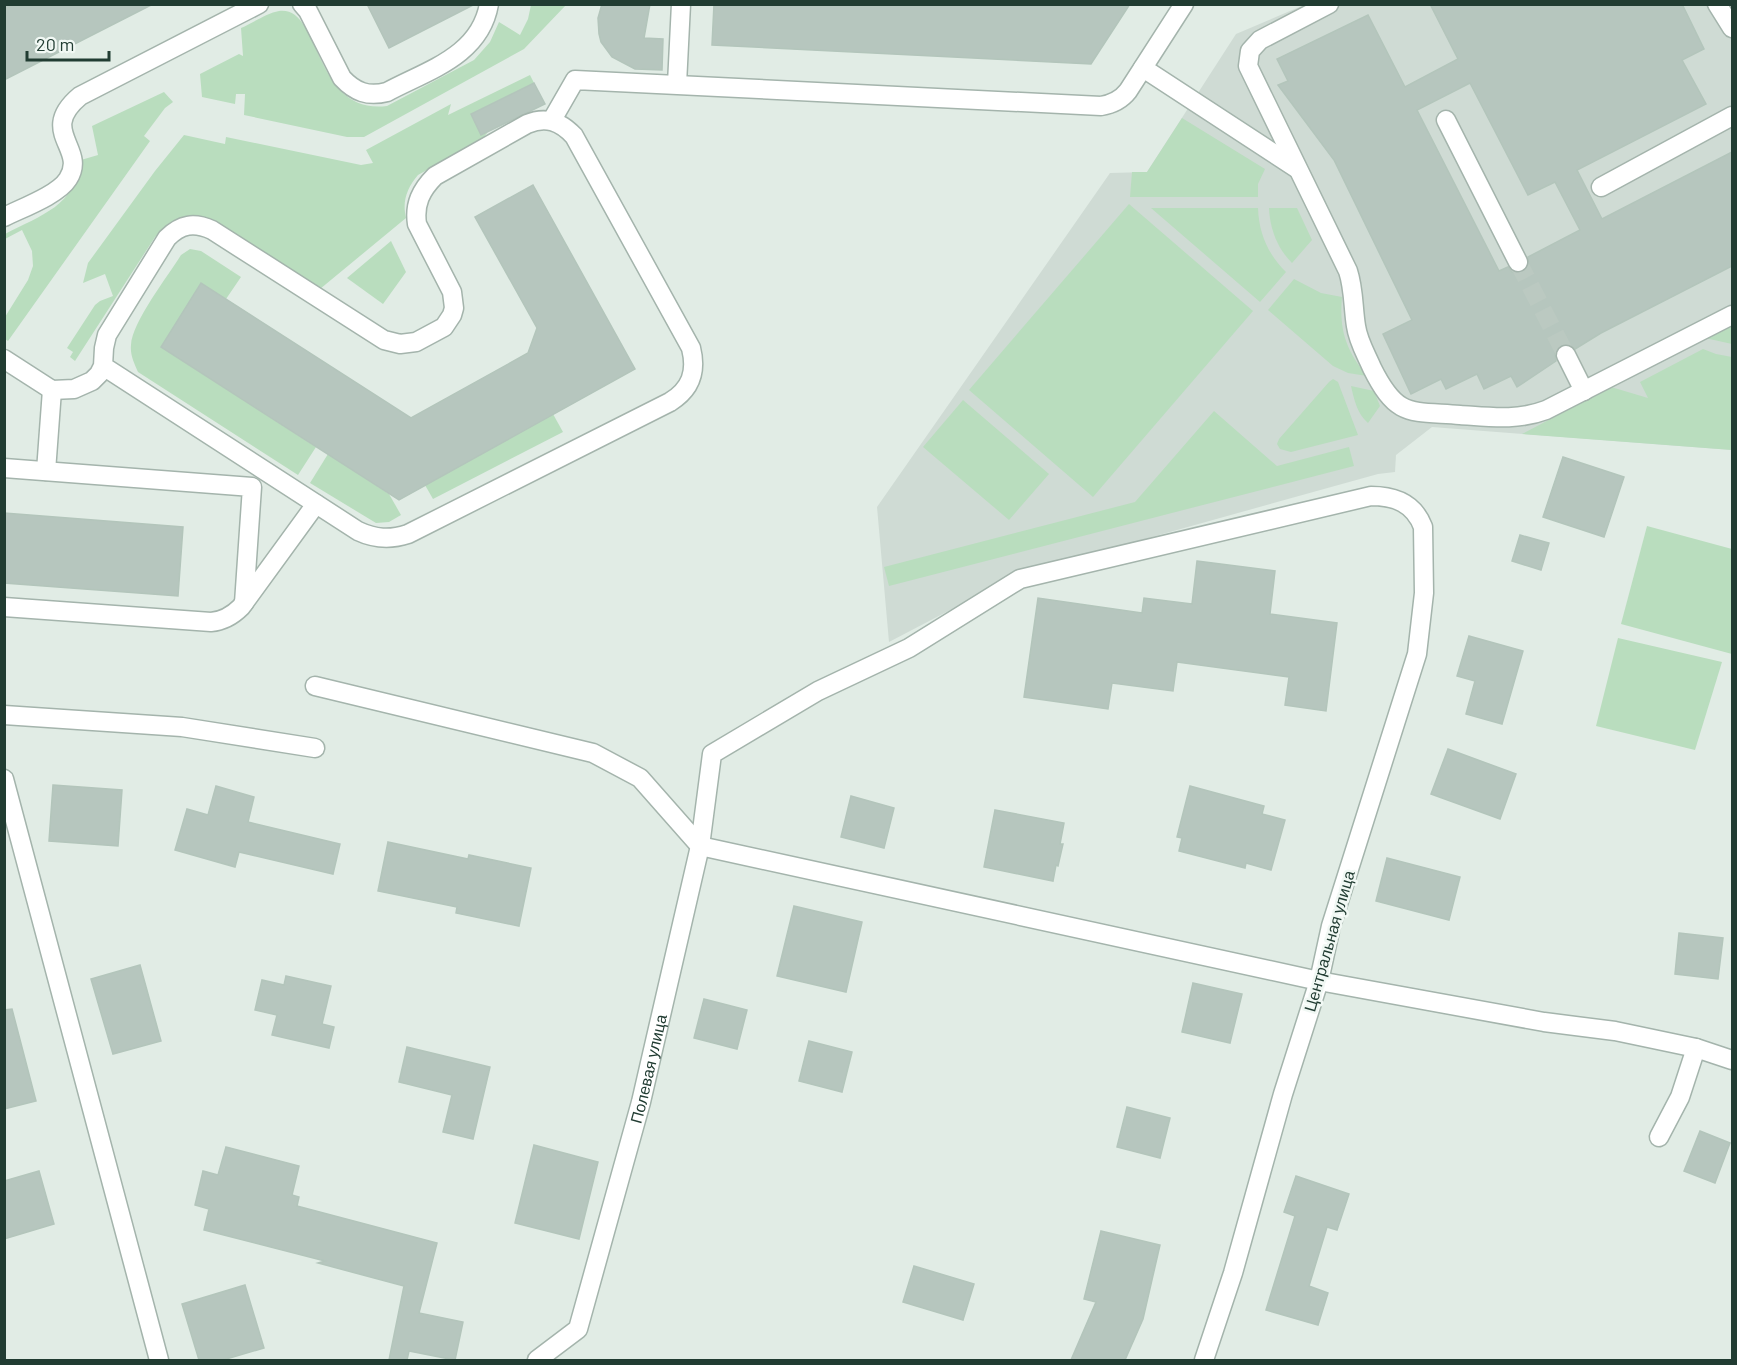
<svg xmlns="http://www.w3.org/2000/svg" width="1737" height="1365" font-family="Barlow,sans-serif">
	<rect width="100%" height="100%" fill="#e1ece5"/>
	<path fill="#cfdbd4" d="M1304,5H1732V450L1432,427L1396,455L1395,472L1378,474L1019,574L889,642L877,507L1110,173L1147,172L1236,34Z"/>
	<g fill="#b9ddbe">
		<path d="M531,5H566L524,49L364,137H347L244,115L245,94H236L235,104L202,97L200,74L239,54L243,56L241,28C253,23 267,13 279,11C322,5 312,115 387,106L474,60L490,42L499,22L520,35L528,19Z"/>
		<path d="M530,75L534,83L471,114L481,135L488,132L481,140L418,175C407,188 402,201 406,218L320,289L215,221C193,216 171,222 155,237L75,361L70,357L73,352L67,348L95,305L100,301L113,296L105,274L83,283L88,263L155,171L184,135L225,144L226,137L361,165L373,163L366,150L451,104L448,115Z"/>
		<path d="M164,92L173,102L165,108L144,136L150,141L8,341L5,339V317L28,280L33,266L32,251L22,230L5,239V234C41,215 76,206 81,160L98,155L92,126Z"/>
		<path d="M1182,118L1265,169L1258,184V197H1130L1132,172H1147Z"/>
		<path d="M1129,204L1253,311L1093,497L969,390Z"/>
		<path d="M1151,208H1258C1259,234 1268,254 1286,272L1260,302Z"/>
		<path d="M1269,208H1297L1312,240L1292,263C1277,248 1270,229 1269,208Z"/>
		<path d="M391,241L406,272L383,304L347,278Z"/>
		<path d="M190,249L201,251L241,277L226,299L201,284L161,347L316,447L298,475L138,372C134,363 130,355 131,345C132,322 168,276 181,255Z"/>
		<path d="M1294,279L1321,293L1342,297C1339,330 1346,350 1367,376L1348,373L1333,366L1268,310Z"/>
		<path d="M1732,324V344L1705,338Z"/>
		<path d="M1703,349L1716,354L1732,357V450L1522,434L1611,387L1648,398L1640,382Z"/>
		<path d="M1333,379L1338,382L1358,435L1291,452L1280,449L1277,444L1279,439L1329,382Z"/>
		<path d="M1351,386L1374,391L1380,406L1368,423C1357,414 1354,399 1351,386Z"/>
		<path d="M963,400L1049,474L1009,520L923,447Z"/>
		<path d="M1214,411L1277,466L1349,447L1354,466L889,586L884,567L1135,502Z"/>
		<path d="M553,414L563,432L433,499L425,485Z"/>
		<path d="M328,454L389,494L401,515L389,522L376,523L310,483Z"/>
		<path d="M1647,526L1732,549V654L1621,624Z"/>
		<path d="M1618,638L1722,662L1695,750L1596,726Z"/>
	</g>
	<g fill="#b6c6be" stroke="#b3c5bb" stroke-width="1.5" fill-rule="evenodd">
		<path d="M4,4H153L4,80Z"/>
		<path d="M367,4H475L389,48Z"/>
		<path d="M602,4H650L644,38L663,39L662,70L635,69L612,57L601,42L599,34L598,18Z"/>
		<path d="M714,4H1130L1091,64L712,45Z"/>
		<path d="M1430,4H1682L1704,49L1682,60L1706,104L1577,170L1602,219L1732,152V266L1601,333L1575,349L1567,344L1560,345L1555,354L1556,361L1517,387L1511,376L1484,389L1477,374L1446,389L1441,379L1411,394L1383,334L1412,320L1334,160L1278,85L1288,81L1277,59L1368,15L1405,87L1458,59ZM1470,83L1528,195L1555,182L1580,230L1528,257V268L1523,272H1512L1508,267L1499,271L1417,110Z"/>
		<path d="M534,83L545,104L481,135L471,114Z"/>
		<path d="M533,185L635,369L399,500L161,347L201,283L411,418L528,353L537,328L475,217Z"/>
		<path d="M1563,457L1624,477L1604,537L1543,517Z"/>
		<path d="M4,513L183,527L178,596L4,583Z"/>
		<path d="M1520,535L1549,543L1541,570L1512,561Z"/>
		<path d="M1197,561L1275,571L1270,614L1337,623L1326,711L1285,705L1289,677L1177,662L1173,691L1112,683L1108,709L1024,697L1038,598L1142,613L1144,598L1192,604Z"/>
		<path d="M1469,636L1523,651L1502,724L1466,714L1475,681L1457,676Z"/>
		<path d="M1448,749L1516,774L1500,819L1431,794Z"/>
		<path d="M53,785L122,790L118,846L49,841Z"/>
		<path d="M216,786L254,797L248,822L340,844L333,874L239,852L235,867L175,850L187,809L208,815Z"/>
		<path d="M1190,786L1264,806L1262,814L1285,820L1271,870L1246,863L1245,868L1179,851L1182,838L1177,837Z"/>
		<path d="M851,796L894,808L884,848L841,837Z"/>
		<path d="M995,810L1064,823L1060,844H1063L1058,866L1056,865L1053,881L984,867Z"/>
		<path d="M388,842L468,859L469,855L531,868L519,926L456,913L457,907L378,891Z"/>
		<path d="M1387,858L1460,877L1449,920L1376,901Z"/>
		<path d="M794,906L862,922L846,992L777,976Z"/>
		<path d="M1679,933L1723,938L1718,979L1675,974Z"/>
		<path d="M140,965L161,1041L113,1054L91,979Z"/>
		<path d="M286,976L331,986L322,1024L334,1027L329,1048L272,1035L277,1015L255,1010L262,980L284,985Z"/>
		<path d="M1193,983L1242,994L1230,1043L1182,1032Z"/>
		<path d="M704,999L747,1010L737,1049L694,1038Z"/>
		<path d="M12,1009L36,1101L4,1109V1010Z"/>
		<path d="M809,1041L852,1052L842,1092L799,1081Z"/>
		<path d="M407,1047L490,1067L473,1139L443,1132L452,1095L399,1082Z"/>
		<path d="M1127,1107L1170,1118L1160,1158L1117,1147Z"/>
		<path d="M1700,1131L1730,1143L1715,1183L1684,1171Z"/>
		<path d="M534,1145L598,1162L579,1239L515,1223Z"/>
		<path d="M226,1147L299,1166L292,1195L299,1197L297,1206L437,1243L419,1313L463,1322L455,1360L409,1351L407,1360H389L404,1286L318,1263L325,1261L204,1230L209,1209L195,1205L203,1171L218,1175Z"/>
		<path d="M39,1171L54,1224L4,1239V1181Z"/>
		<path d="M1296,1176L1349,1194L1337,1230L1327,1227L1309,1286L1328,1293L1318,1325L1266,1310L1295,1216L1284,1212Z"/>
		<path d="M1101,1231L1160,1245L1143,1319L1125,1360H1071L1096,1302L1084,1299Z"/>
		<path d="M914,1266L974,1284L963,1320L903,1302Z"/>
		<path d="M245,1285L264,1348L223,1360H199L182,1304Z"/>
	</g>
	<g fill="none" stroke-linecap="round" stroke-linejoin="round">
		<path stroke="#bbc9c1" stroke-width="18" stroke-dasharray="18 9" stroke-linecap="butt" d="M1518,262L1566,355"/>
		<defs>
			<g id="minor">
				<path d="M302,4L308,11L342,78C355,92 368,97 387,92C428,70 480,56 489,4"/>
				<path d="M1329,4L1260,40L1250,51L1248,66L1348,271C1354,289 1353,308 1356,326C1358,341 1366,354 1372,368C1397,418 1409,411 1460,415C1490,417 1517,421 1546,410L1732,315"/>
				<path d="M1717,4L1732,28"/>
				<path d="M1143,68L1296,168"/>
				<path d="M677,84L681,4"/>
				<path d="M552,120L575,80L1101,106C1113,104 1121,100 1128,91L1184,4"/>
				<path d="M1446,120L1518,262"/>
				<path d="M1601,187L1732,116"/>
				<path d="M4,217C22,208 58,195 68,179C88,148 37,132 80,96L259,4"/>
				<path d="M1566,355L1584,391"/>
				<path d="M4,359L52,390L74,389L92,381L99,374L103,366L104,348L107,335L167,238C181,224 194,222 212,230L384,340L400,344L416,342L444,327L452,315L454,308L452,292L417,224C414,204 421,190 435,176L527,124C546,116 560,121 574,136L691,348C697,372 691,389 670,402L408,534C390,540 375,539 358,531L103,366"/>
				<path d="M4,468L252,487L244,603"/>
				<path d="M46,471L52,390"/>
				<path d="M4,607L211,622C223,621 232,616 241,607L316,504"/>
				<path d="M315,686L593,753L640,778L700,846L1319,981L1544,1022L1615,1031L1696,1048L1732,1060"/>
				<path d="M4,715L182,727L315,748"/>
				<path d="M4,779L159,1360"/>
				<path d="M1659,1137L1680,1097L1696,1048"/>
				<path id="s1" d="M537,1360L578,1329L641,1102L700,846L712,754L818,691L909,648L1020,579L1371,496C1395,496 1414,503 1423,527L1424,593L1417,654L1331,926L1319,981L1283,1094L1233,1273L1204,1360"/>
			</g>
		</defs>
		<use href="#minor" stroke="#a4b4ac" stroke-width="21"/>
		<use href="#minor" stroke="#fff" stroke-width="18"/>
	</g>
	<g text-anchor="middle" stroke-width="5" stroke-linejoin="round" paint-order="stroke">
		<g font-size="16" fill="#213c32" stroke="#f1f8f4">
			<text transform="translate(1329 941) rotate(-74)" y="6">Центральная улица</text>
			<text dy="6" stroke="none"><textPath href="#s1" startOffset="321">Полевая улица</textPath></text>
		</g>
	</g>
	<rect width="1737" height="1365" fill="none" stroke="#213c32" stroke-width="12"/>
	<path d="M27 51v9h82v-9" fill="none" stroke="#213c32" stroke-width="3"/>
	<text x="36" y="51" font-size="18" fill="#213c32" stroke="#f1f8f4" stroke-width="4.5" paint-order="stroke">20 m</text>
</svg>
